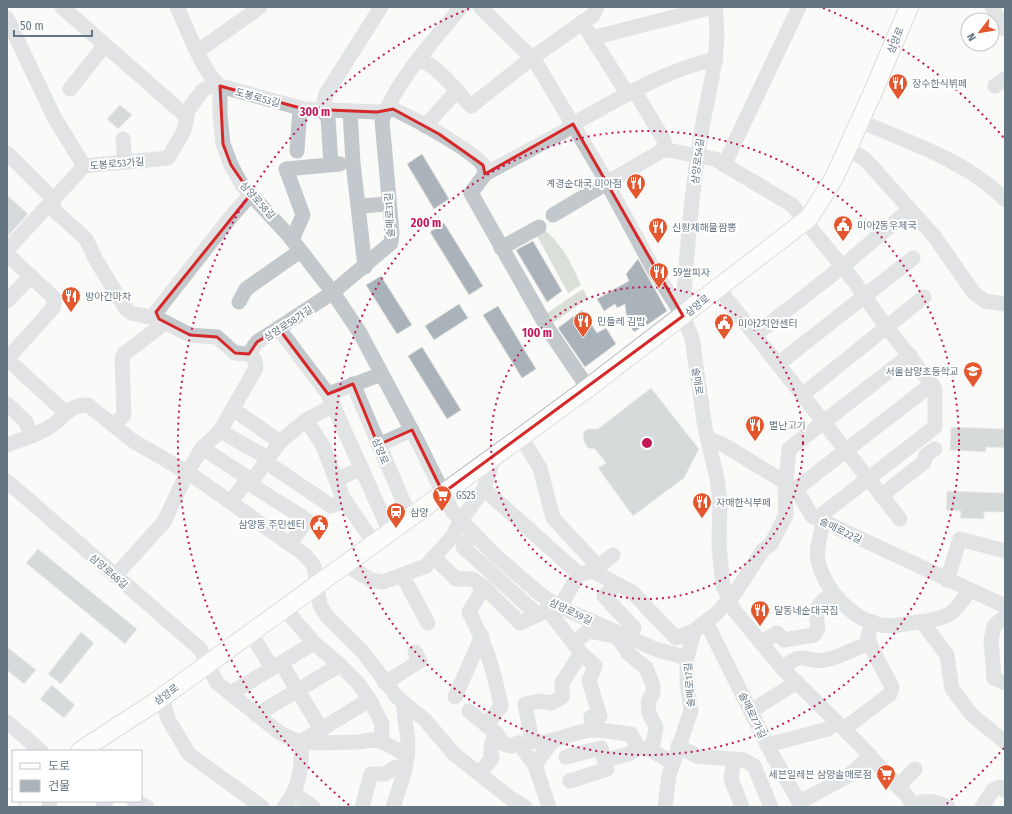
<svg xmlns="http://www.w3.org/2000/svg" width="1012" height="814" font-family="'Fira Sans Condensed','Noto Sans KR',sans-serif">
	<rect width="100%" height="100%" fill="#fafaf8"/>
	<g fill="#dadfd7">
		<path d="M544,229C565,249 569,259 581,285L568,293L536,234Z"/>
		<path d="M583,289L588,298L550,325L544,315Z"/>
	</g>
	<g fill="#aab3b9" stroke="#dcdcda">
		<path d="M120,105L132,115L118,129L107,119Z"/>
		<path d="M422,154L449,199L434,209L407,164Z"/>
		<path d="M7,195L28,214L7,237Z"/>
		<path d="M444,223L483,286L469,295L430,232Z"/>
		<path d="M533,241L562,291L547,302L516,250Z"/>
		<path d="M638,259L667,311L647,325L646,324L634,332L627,321L625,304L617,308L615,304L604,311L597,299L629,281L626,274Z"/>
		<path d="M381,276L412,325L397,334L366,285Z"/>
		<path d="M459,304L468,318L434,340L425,326Z"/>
		<path d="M498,306L536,369L522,378L483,315Z"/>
		<path d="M582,310L597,333L606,328L616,344L585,367L558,328Z"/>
		<path d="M422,347L461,410L447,419L408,356Z"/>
		<path d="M651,388L699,449L684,478L633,516L598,468L606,463L595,449L588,448L583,440L584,432L588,429H598Z"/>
		<path d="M951,427L1005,429V448L986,447V452L950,450Z"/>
		<path d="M947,491L1005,493V512H984V519L960,518L961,511L946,510Z"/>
		<path d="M38,549L137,629L125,644L26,563Z"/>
		<path d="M81,632L94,643L61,684L48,674Z"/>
		<path d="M7,647L36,670L24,684L7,670Z"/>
		<path d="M52,685L75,705L64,718L40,699Z"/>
	</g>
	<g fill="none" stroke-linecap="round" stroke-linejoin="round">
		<defs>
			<g id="major">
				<path d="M80,751L154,703L521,437L588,388L809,218L834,178L873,92L909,7"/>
				<path d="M7,802L13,798"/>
			</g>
		</defs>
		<use href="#major" stroke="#b5babe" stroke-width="20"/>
		<g stroke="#c3c8cc" stroke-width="15">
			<path d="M62,7L187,117"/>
			<path d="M177,7C187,28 203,73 220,86L304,109L377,112L393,109C411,117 472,150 483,165C484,168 485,172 485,174"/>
			<path d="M480,7L535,61L601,172L654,270L683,316L692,338L705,428L717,478L720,500L719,545L723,586L734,610L783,669L860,745L907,796L914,807"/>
			<path d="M992,7L1005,29"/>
			<path d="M7,18L54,117L84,166"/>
			<path d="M582,22L625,90L637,95L664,140L665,150"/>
			<path d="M592,38L713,7"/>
			<path d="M198,51L260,7"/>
			<path d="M419,60C438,65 457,92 471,106L532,58L593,15L597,7"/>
			<path d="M995,86L1005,79"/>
			<path d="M70,89L105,45"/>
			<path d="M350,111L353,163L365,267"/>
			<path d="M860,121C907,142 970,162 1005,200"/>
			<path d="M425,126L457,91"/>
			<path d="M123,139L125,162"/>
			<path d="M848,149L865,159L916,216L934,236L974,293L985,301L1005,304"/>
			<path d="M297,151L300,108"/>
			<path d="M7,153L54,200L53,209L86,239L96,260L126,309L131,313L159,319L190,335L217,337L235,353L249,354"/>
			<path d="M331,164L328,118L322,110L326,94L381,7"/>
			<path d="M724,165L799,7"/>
			<path d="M359,206L389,204"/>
			<path d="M553,215L661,151L667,150L715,159L792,205L854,281L882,321L935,389V427L824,513C824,529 815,545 818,561C825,590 851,619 881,625C893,627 907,624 918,622C929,621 943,619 952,612C959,607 964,597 970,591"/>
			<path d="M292,240L303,215L286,169L340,164"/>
			<path d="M501,248L539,227"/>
			<path d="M7,250L84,166L168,158L184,131L188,111L191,106L202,91L210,86H220V115L223,144L231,165L242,185L290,237L334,294L360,333L418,442L452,511L496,556L541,595L560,607L655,649L687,658"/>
			<path d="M7,254L55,299L53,308L7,359L66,413"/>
			<path d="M718,288L900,519"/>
			<path d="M7,301L31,276"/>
			<path d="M239,302L246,289L300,251"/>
			<path d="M683,316C686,257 691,198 700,140C707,92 722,57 715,7"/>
			<path d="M279,329L328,394L390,532"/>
			<path d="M755,335L842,267L910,209"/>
			<path d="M249,354L257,342L332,293L391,243L392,233L382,120C398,78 433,42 461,7"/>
			<path d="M778,364L913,258"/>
			<path d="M353,384L410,517"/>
			<path d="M588,388L548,329L471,193L485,174L563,132L573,124C619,99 664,70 716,59"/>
			<path d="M328,394L382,374"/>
			<path d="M802,395L924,297"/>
			<path d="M7,404L26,422L31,436"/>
			<path d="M233,409L280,442"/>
			<path d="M306,420L323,446L343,498L374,543"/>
			<path d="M114,425L124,415L122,359L124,354L162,325L156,312L230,218L251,194"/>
			<path d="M220,431L268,458"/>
			<path d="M521,437L540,468L553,518L594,562L593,571"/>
			<path d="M708,439L722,444L796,489L812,516L1005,606"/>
			<path d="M7,445C22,439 38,435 51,426C64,418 70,404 88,405L133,441L192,475L305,555L314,566L320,605L326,615L362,651L397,697L425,720L454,754L510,798L525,807"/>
			<path d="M378,445L412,430"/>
			<path d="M202,448L253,481"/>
			<path d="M266,462L331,506L345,501"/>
			<path d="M336,480L362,468"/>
			<path d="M7,481L200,649L217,683L280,733L296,741L315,743L359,742L370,740L381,741L407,755"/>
			<path d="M250,484L307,520L290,544"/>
			<path d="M484,489L579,574L560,607"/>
			<path d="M796,489L932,384"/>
			<path d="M881,496L924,462L926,455L935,449"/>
			<path d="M231,502L246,481L250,484L280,442L306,420L334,405"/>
			<path d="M474,533L463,547L538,615"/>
			<path d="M434,557L456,579H472L484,587L520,623L548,610"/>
			<path d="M345,564L371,580L383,582L426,566L452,537L461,520L484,489L494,457"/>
			<path d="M593,571L613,555"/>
			<path d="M584,573L593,571L632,592L676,638L694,631"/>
			<path d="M402,575L428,623"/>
			<path d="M115,576L164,522L187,473L202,448L220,431L256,368L255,360L249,354"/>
			<path d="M947,580L960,539L1005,551"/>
			<path d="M617,584L604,596L634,628"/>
			<path d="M484,587L469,612C486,645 494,670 501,706L486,725"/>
			<path d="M548,600V610L581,653L562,683V697L551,703L540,701L525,704L532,741C549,747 574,730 593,730C605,730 619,733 631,734L638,748"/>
			<path d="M284,608L314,643L340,665L359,684L372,704L382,724L381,741"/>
			<path d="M1005,616L994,626L991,640L994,678L1005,683"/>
			<path d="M706,622L773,756L802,807"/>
			<path d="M922,622L947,655L952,689L972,715L1005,742"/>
			<path d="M250,632L272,668"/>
			<path d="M574,643L588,631L614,636L621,642L629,654L646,668L653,685V693L648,702L649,713L656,727L652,750"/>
			<path d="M761,643L777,633L784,640L814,635L818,629C815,606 814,608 833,593"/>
			<path d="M581,653L595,666L589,681L600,716L591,717L593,730"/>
			<path d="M281,663L321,729"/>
			<path d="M783,669C803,648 804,664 825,660C840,657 855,648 870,643"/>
			<path d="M385,683L420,661L415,652"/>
			<path d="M231,693L314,643"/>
			<path d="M162,697L168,719L189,754L262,807"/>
			<path d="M455,697L482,636"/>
			<path d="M469,711L496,733C492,742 489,749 492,758L480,773"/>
			<path d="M751,711L797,682"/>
			<path d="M256,715L340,665"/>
			<path d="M7,722L41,751"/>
			<path d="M844,729L890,694L892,687L872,649L868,637L872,622"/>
			<path d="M496,733L504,744L511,746L518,743L535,765"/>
			<path d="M767,745L828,729L836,721"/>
			<path d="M678,746L697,756L744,760L754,766L771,807"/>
			<path d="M566,757L601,748L607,769L570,781"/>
			<path d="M734,759L731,779L742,807"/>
			<path d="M604,760L629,754L638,748H647L673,763"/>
			<path d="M898,787L915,769"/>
			<path d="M293,793L313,807"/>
			<path d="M134,801L147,807"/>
			<path d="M800,802L848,776L870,756"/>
			<path d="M913,805C926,799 935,801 948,807"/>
			<path d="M49,807L50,801"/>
			<path d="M103,807L106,801"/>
			<path d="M284,807C301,788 301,766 302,741L369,700"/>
			<path d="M362,807L371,774H385L396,767L405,768"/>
			<path d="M393,807C400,786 408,766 408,744C408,730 403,717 404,703"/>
			<path d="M549,807L535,765L553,740"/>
			<path d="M665,807L669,775L691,711L687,682V658L694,631L717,613L735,593L763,550L771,544L786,515L785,492L789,449L910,355"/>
			<path d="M982,807L993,790L1000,787L1005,790"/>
		</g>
		<use href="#major" stroke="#fff" stroke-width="18"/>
	</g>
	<path d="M0 0H1012V814H0ZM220,86L304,109L377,112L393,109L439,134L483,165L485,174L573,124L683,316L443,493L412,430L378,445L353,384L328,394L279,329L257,342L249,354L235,353L217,337L190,335L159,319L156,312L251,194L231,165L223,144Z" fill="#fafaf8" fill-opacity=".55" fill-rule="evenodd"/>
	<path fill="none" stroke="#d62828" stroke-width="3" stroke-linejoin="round" d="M220,86L304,109L377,112L393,109L439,134L483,165L485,174L573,124L683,316L443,493L412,430L378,445L353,384L328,394L279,329L257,342L249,354L235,353L217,337L190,335L159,319L156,312L251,194L231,165L223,144Z"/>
	<g fill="none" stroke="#c2185b" stroke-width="2" stroke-dasharray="2 4">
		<circle cx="647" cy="443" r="156"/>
		<circle cx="647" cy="443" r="312"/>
		<path d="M1004 748A469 469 0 0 1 945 805M349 805A469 469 0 0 1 471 8M823 8A469 469 0 0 1 1004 138"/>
	</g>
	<defs>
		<symbol id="restaurant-pin" viewBox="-11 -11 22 30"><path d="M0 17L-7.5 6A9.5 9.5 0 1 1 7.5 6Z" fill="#e4572e" stroke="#fff"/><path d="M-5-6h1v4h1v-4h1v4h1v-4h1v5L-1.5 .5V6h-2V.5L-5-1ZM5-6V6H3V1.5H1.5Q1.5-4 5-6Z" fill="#fff"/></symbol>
		<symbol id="civic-pin" viewBox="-11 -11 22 30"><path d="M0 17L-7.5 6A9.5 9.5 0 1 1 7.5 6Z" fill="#e4572e" stroke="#fff"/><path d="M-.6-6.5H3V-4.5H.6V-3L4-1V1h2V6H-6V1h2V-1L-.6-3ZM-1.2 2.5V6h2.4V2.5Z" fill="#fff"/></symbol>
		<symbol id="school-pin" viewBox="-11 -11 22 30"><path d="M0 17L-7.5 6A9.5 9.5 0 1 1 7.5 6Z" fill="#e4572e" stroke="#fff"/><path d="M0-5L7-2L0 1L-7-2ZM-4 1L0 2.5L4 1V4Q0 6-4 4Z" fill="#fff"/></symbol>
		<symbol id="supermarket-pin" viewBox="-11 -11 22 30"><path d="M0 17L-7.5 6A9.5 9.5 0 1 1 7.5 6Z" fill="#e4572e" stroke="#fff"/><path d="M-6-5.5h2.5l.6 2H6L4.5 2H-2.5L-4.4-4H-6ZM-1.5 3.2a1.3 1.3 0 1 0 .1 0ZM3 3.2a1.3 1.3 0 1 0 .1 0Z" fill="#fff"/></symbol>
		<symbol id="station-pin" viewBox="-11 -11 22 30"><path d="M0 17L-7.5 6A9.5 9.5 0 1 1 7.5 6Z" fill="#e4572e" stroke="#fff"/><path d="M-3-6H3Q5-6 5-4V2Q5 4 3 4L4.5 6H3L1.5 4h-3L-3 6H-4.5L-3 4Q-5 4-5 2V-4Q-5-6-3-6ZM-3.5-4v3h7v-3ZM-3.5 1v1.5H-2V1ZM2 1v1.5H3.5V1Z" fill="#fff"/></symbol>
	</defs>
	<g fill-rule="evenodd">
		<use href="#restaurant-pin" x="887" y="72" width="22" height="30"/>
		<use href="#restaurant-pin" x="625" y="172" width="22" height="30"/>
		<use href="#civic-pin" x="832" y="214" width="22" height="30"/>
		<use href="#restaurant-pin" x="647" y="216" width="22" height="30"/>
		<use href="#restaurant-pin" x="648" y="261" width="22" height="30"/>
		<use href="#restaurant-pin" x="60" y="285" width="22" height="30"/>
		<use href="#restaurant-pin" x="572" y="310" width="22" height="30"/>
		<use href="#civic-pin" x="713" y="312" width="22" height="30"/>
		<use href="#school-pin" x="962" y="360" width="22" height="30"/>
		<use href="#restaurant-pin" x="744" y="414" width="22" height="30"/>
		<use href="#supermarket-pin" x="431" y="484" width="22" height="30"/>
		<use href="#restaurant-pin" x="691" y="491" width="22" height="30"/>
		<use href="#station-pin" x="385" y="501" width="22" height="30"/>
		<use href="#civic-pin" x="308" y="513" width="22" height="30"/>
		<use href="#restaurant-pin" x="749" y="599" width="22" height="30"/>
		<use href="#supermarket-pin" x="875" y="763" width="22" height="30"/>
	</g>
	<g text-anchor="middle" stroke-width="4" stroke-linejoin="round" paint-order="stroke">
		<g font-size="10" fill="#657683" stroke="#fff">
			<text transform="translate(895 40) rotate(-68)" y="4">삼양로</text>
			<text transform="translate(258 97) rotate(15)" y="4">도봉로53길</text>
			<text transform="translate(697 161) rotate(-83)" y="4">삼양로54길</text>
			<text transform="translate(117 163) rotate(-5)" y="4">도봉로53가길</text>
			<text transform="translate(258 200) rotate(48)" y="4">삼양로58길</text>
			<text transform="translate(389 215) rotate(-93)" y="4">솔매로31길</text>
			<text transform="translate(697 305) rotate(-38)" y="4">삼양로</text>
			<text transform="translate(288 323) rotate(-33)" y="4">삼양로58가길</text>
			<text transform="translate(698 381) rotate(82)" y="4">솔매로</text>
			<text transform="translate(381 451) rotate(67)" y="4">삼양로</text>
			<text transform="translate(841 530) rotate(26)" y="4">솔매로22길</text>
			<text transform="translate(109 571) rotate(41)" y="4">삼양로68길</text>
			<text transform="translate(571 611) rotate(26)" y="4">삼양로59길</text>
			<text transform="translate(689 685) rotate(-94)" y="4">솔매로17길</text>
			<text transform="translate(166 694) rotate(-36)" y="4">삼양로</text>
			<text transform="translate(753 715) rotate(64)" y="4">솔매로7가길</text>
		</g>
		<g font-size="10" fill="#657683" stroke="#fff" text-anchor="start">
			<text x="912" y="87">장수한식뷔페</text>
			<text x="622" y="187" text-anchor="end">계경순대국 미아점</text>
			<text x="857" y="229">미아2동우체국</text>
			<text x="672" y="231">신황제해물짬뽕</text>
			<text x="673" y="276">59쌀피자</text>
			<text x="85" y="300">방아간마차</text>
			<text x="597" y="325">민들레 김밥</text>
			<text x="738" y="327">미아2치안센터</text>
			<text x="959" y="375" text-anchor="end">서울삼양초등학교</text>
			<text x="769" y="429">별난고기</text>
			<text x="456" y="499">GS25</text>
			<text x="716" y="506">자매한식부페</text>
			<text x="410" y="516">삼양</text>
			<text x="305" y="528" text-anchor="end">삼양동 주민센터</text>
			<text x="774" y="614">달동네순대국집</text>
			<text x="872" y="778" text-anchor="end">세븐일레븐 삼양솔매로점</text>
		</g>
	</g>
	<circle cx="647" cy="443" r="6" fill="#c2185b" stroke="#fff" stroke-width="2"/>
	<g font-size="12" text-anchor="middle" font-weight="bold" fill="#c2185b" stroke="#fff" stroke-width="4" stroke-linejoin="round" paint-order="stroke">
		<text x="315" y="116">300 m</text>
		<text x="426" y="227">200 m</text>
		<text x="537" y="337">100 m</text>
	</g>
	<rect width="1012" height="814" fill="none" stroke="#657683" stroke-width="16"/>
	<rect x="12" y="750" width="130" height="52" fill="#ffffff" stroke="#c1c8cd"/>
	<rect x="20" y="763" width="20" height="6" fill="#ffffff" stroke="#c1c8cd"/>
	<text x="48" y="770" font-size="12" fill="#657683">도로</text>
	<rect x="20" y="780" width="20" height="12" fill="#aab3b9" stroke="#c1c8cd"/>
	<text x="48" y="790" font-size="12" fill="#657683">건물</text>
	<g transform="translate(980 32) rotate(239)"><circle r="19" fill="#ffffff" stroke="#c1c8cd"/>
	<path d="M0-3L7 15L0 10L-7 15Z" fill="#e4572e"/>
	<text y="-6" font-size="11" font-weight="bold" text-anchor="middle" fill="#657683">N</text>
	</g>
	<path d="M14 30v6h78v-6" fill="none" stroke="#657683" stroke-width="2"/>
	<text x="20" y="30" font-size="12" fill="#657683" stroke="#ffffff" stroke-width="3" paint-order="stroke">50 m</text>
</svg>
